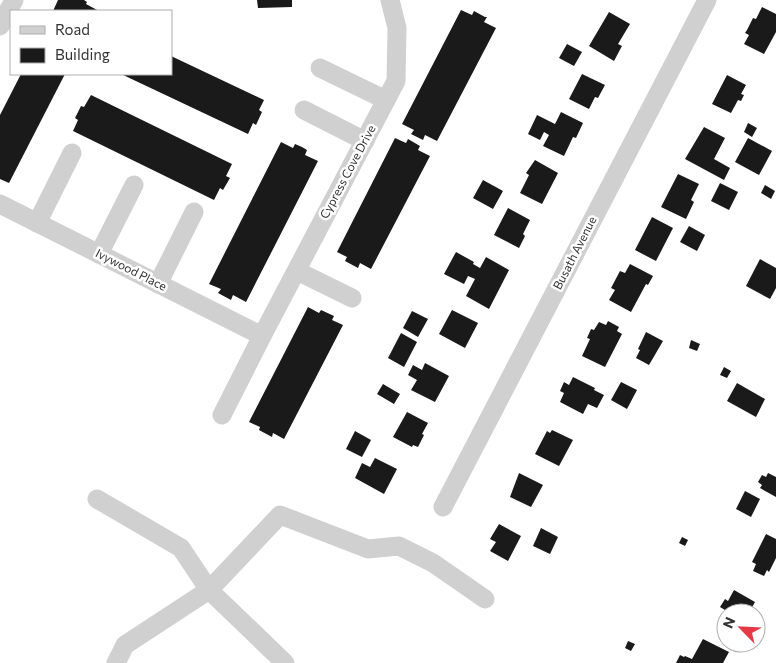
<svg xmlns="http://www.w3.org/2000/svg" width="776" height="663" font-family="Commissioner,sans-serif">
	<rect width="100%" height="100%" fill="#fff"/>
	<g fill="#1a1a1a">
		<path d="M58,0H84L87,2L86,4L99,11H53Z"/>
		<path d="M257,0H292V7L258,8Z"/>
		<path d="M762,7L776,14V32L764,54L744,44L749,35L745,33L747,30L753,18L756,19Z"/>
		<path d="M461,10L472,15L474,11L485,17H487L484,22L496,28L437,141L425,135L423,140L411,134L414,130L402,124Z"/>
		<path d="M609,12L630,24L618,44L622,46L614,61L589,46Z"/>
		<path d="M567,44L582,52L574,66L559,58Z"/>
		<path d="M171,56L264,100L259,110L262,112L256,125L253,123L248,134L121,74H171Z"/>
		<path d="M21,74H65L9,183L0,179V115Z"/>
		<path d="M582,74L605,85L598,98L595,97L589,109L569,99Z"/>
		<path d="M727,75L746,85L741,94L744,95L741,101L738,100L731,113L712,104Z"/>
		<path d="M91,95L232,164L226,176L230,178L223,190L220,188L214,200L73,131L78,120L75,118L81,106L84,107Z"/>
		<path d="M561,112L583,123L576,138L573,137L564,156L543,146L549,135L544,132L540,140L528,134L537,115L555,124Z"/>
		<path d="M748,123L757,128L752,137L744,132Z"/>
		<path d="M704,127L725,138L714,159L730,168L724,180L685,159Z"/>
		<path d="M395,138L406,143L408,139L420,146L418,150L430,156L371,269L360,263L358,268L345,261L347,257L337,252Z"/>
		<path d="M748,138L772,151L759,175L735,162Z"/>
		<path d="M281,142L293,148L295,144L302,147L307,150L305,155L318,161L246,302L233,295L231,300L218,293L221,289L209,284Z"/>
		<path d="M535,160L558,173L542,204L520,193L529,175L526,173Z"/>
		<path d="M678,174L699,184L691,200L694,202L686,219L661,207Z"/>
		<path d="M483,180L503,191L493,209L473,198Z"/>
		<path d="M720,183L738,192L729,210L711,201Z"/>
		<path d="M765,185L775,191L771,199L761,193Z"/>
		<path d="M508,208L530,220L523,234L525,236L519,248L494,235Z"/>
		<path d="M652,217L673,228L656,261L635,250Z"/>
		<path d="M689,226L705,235L697,251L680,242Z"/>
		<path d="M456,252L474,262L473,264L480,268L486,257L509,270L489,309L466,296L475,279L468,276L464,284L444,274Z"/>
		<path d="M760,259L776,268V288L770,299L746,286Z"/>
		<path d="M630,264L653,276L648,285L646,284L631,312L609,300L615,290L611,288L620,271L625,273Z"/>
		<path d="M308,307L319,313L321,310L334,316L332,320L343,325L284,439L273,433L272,437L259,430L260,427L249,422Z"/>
		<path d="M452,310L478,323L465,348L439,334Z"/>
		<path d="M412,311L428,319L418,337L403,328Z"/>
		<path d="M608,321L619,327L617,331L622,334L605,367L582,356L590,339L587,338L591,329L594,330L599,322L606,325Z"/>
		<path d="M646,332L663,341L649,365L636,358L640,350L638,349Z"/>
		<path d="M401,333L417,342L404,367L388,358Z"/>
		<path d="M691,340L700,344L697,351L689,348Z"/>
		<path d="M425,363L449,376L435,402L411,390L417,380L408,375L413,365L422,370Z"/>
		<path d="M724,367L731,371L727,378L720,375Z"/>
		<path d="M573,377L595,388L594,390L604,395L597,408L588,404L583,414L560,402L564,393L560,391L564,382L569,385Z"/>
		<path d="M621,382L637,390L627,409L611,400Z"/>
		<path d="M737,383L765,399L756,417L727,401Z"/>
		<path d="M383,384L400,394L394,404L377,394Z"/>
		<path d="M407,412L428,423L422,434L424,435L418,447L413,445L412,447L393,437Z"/>
		<path d="M552,430L573,440L559,466L535,454L547,431L550,433Z"/>
		<path d="M355,431L371,440L362,457L346,449Z"/>
		<path d="M375,458L397,469L384,494L355,478L362,463L370,467Z"/>
		<path d="M519,473L543,485L531,507L510,497Z"/>
		<path d="M768,473L776,477V497L760,488L762,485L758,482L762,475L766,477Z"/>
		<path d="M745,491L760,499L751,517L736,509Z"/>
		<path d="M499,524L521,536L508,561L490,551L496,542L490,539Z"/>
		<path d="M541,528L558,537L550,554L533,546Z"/>
		<path d="M766,534L776,539V558L769,572L767,570L764,576L753,571L756,564L752,562Z"/>
		<path d="M682,537L688,540L685,546L679,543Z"/>
		<path d="M734,590L755,602L749,613H726V617L722,615L725,610L720,607L725,599L728,601Z"/>
		<path d="M703,639L729,652L723,663H676L680,655L684,657L685,656L692,659Z"/>
		<path d="M628,641L635,644L631,651L625,648Z"/>
	</g>
	<g fill="none" stroke-linecap="round" stroke-linejoin="round">
		<g stroke="#d0d0d0" stroke-width="19">
			<path d="M0,26L14,0"/>
			<path d="M320,68L386,100"/>
			<path d="M304,110L365,141"/>
			<path d="M0,204L262,336"/>
			<path d="M37,223L72,153"/>
			<path d="M99,254L134,185"/>
			<path d="M297,271L352,298"/>
			<path d="M158,284L194,212"/>
			<path d="M222,415L262,336L396,81L397,28L390,0"/>
			<path d="M97,499L181,548L209,590L280,515L368,549L399,546L433,563L485,599"/>
			<path d="M443,507L707,0"/>
			<path d="M116,663L125,645L209,590L285,663"/>
		</g>
	</g>
	<g text-anchor="middle" stroke-width="5" stroke-linejoin="round" paint-order="stroke">
		<g font-size="12" fill="#333" stroke="#fff">
			<text transform="translate(348 172) rotate(-62)" y="4">Cypress Cove Drive</text>
			<text transform="translate(575 253) rotate(-63)" y="4">Busath Avenue</text>
			<text transform="translate(131 270) rotate(27)" y="4">Ivywood Place</text>
		</g>
	</g>
	<rect x="10" y="10" width="162" height="65" fill="#ffffff" stroke="#adadad"/>
	<rect x="20" y="26" width="25" height="8" fill="#d0d0d0" stroke="#adadad"/>
	<text x="55" y="35" font-size="15" fill="#333333">Road</text>
	<rect x="20" y="48" width="25" height="15" fill="#1a1a1a" stroke="#adadad"/>
	<text x="55" y="60" font-size="15" fill="#333333">Building</text>
	<g transform="translate(741 628) rotate(294)"><circle r="24" fill="#ffffff" stroke="#adadad"/>
	<path d="M0-4L9 19L0 12L-9 19Z" fill="#e63946"/>
	<text y="-8" font-size="14" font-weight="bold" text-anchor="middle" fill="#333333">N</text>
	</g>
</svg>
